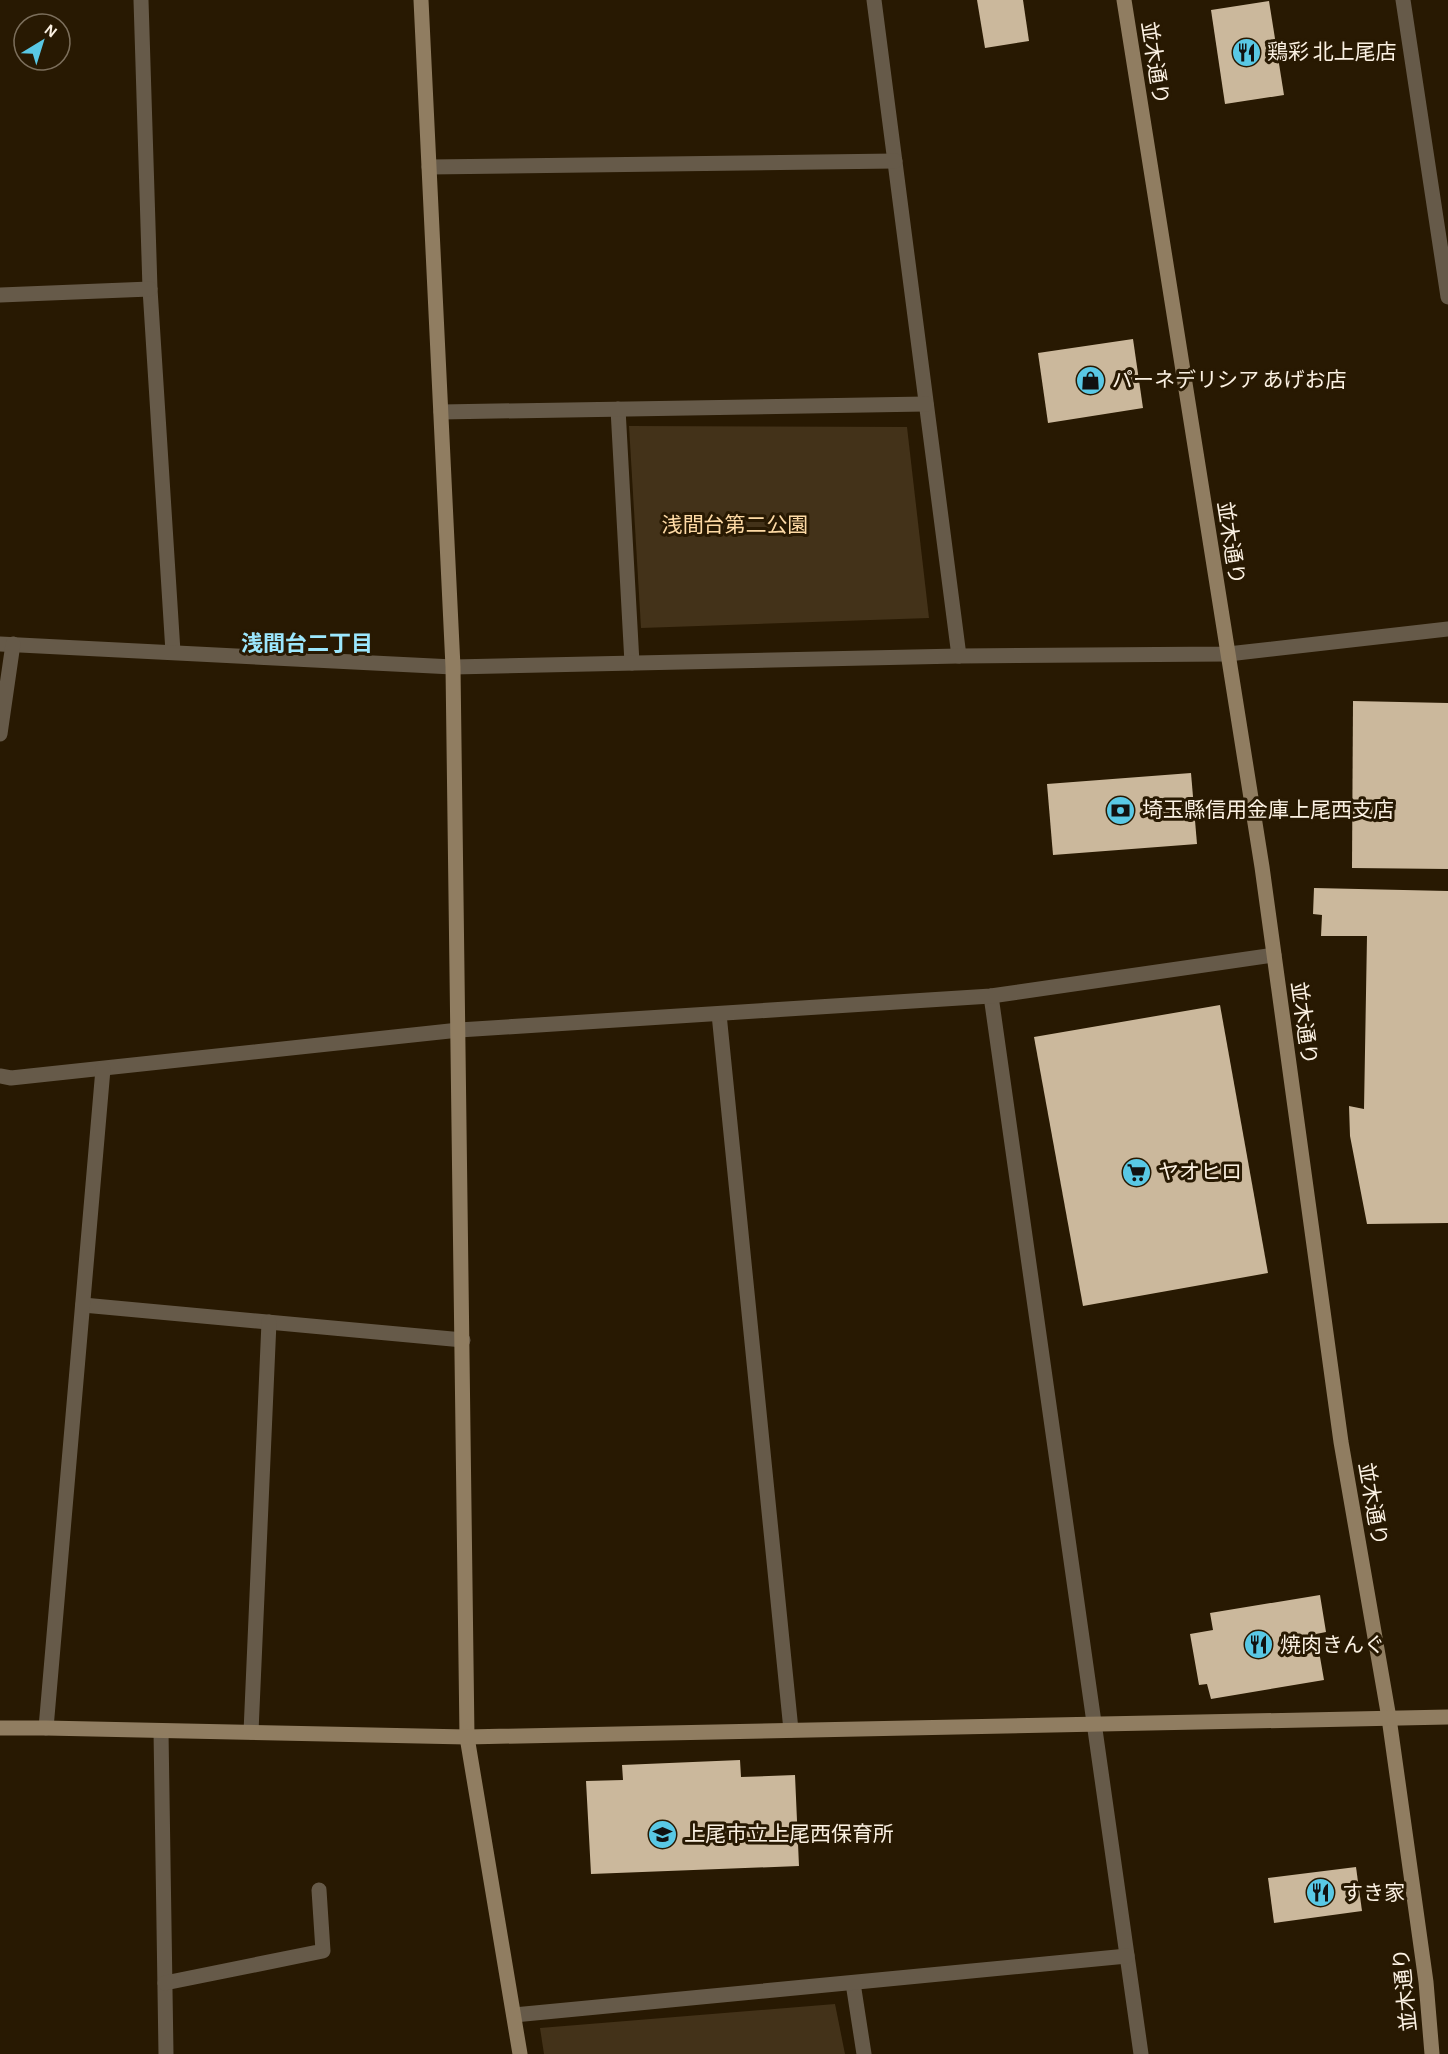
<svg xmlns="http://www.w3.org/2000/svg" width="1448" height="2054" font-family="'Alegreya Sans','Noto Sans JP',sans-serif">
	<rect width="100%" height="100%" fill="#281902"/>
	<g fill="#433219">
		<path d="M629,426L907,427L929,618L641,628Z"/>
		<path d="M835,2004L845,2054H544L540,2028Z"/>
	</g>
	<g fill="#cbb89c">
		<path d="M977,0H1023L1029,41L985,48Z"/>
		<path d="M1269,1L1284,95L1225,104L1211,10Z"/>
		<path d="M1133,339L1143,408L1048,423L1038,353Z"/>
		<path d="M1353,701L1448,703V869L1352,868Z"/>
		<path d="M1191,773L1197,844L1053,855L1047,784Z"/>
		<path d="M1314,888L1448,891V1223L1367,1224L1350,1136L1349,1106L1364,1109L1367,936H1321L1322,915L1313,914Z"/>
		<path d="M1220,1005L1268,1273L1083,1306L1034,1037Z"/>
		<path d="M1320,1595L1326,1632L1316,1634L1324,1680L1211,1699L1207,1684L1199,1685L1190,1634L1213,1630L1210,1613Z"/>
		<path d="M740,1760L741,1777L795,1775L799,1866L591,1874L586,1781L623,1780L622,1765Z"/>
		<path d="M1356,1867L1362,1911L1274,1923L1268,1878Z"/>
	</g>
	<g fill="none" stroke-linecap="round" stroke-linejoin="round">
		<g stroke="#665a49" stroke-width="15">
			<path d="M141,0L150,289L173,652"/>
			<path d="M874,0L959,656"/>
			<path d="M1403,0L1448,297"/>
			<path d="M429,167L895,161"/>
			<path d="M0,295L150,289"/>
			<path d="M618,409L632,663"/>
			<path d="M441,412L926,404"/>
			<path d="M0,644L453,667L959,656L1228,654L1448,629"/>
			<path d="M0,734L13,644"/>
			<path d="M991,996L1141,2054"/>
			<path d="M719,1014L791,1730"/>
			<path d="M0,1076L11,1078L459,1030L991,996L1274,955"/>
			<path d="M83,1305L463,1340"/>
			<path d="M46,1728L103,1069"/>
			<path d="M161,1731L166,2054"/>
			<path d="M251,1732L269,1322"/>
			<path d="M165,1983L323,1951L319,1890"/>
			<path d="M853,1983L864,2054"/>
			<path d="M514,2015L1127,1956"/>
		</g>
		<g stroke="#907d61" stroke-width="15">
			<path d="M421,0L453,667L467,1737L520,2054"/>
			<path d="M1124,0L1262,867L1341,1442L1389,1718L1426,1982L1432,2054"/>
			<path d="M0,1728H46L467,1737L1448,1717"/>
		</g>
	</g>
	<defs>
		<symbol id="restaurant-disc" viewBox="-11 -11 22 22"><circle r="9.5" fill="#59c8e5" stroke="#281902"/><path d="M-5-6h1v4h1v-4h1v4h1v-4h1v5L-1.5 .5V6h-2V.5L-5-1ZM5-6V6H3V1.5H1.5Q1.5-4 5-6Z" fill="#111"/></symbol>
		<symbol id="shop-disc" viewBox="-11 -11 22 22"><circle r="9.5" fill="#59c8e5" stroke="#281902"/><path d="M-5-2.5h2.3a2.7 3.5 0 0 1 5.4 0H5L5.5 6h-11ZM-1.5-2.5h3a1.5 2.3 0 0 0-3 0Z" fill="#111"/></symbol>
		<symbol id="bank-disc" viewBox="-11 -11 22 22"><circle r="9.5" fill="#59c8e5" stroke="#281902"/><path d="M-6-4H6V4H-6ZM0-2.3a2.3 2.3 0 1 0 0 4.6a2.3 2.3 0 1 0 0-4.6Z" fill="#111"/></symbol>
		<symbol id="supermarket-disc" viewBox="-11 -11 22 22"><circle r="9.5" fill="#59c8e5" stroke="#281902"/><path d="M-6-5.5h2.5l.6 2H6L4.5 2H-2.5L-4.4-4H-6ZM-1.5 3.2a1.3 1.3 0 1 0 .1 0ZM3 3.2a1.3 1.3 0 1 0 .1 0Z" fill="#111"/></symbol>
		<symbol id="school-disc" viewBox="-11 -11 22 22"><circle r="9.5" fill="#59c8e5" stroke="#281902"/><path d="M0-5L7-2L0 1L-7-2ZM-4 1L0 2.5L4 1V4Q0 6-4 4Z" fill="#111"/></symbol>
	</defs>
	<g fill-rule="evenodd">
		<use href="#restaurant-disc" x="1230" y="36" width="33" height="33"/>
		<use href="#shop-disc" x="1074" y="364" width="33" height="33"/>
		<use href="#bank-disc" x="1104" y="794" width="33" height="33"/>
		<use href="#supermarket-disc" x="1120" y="1156" width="33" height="33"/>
		<use href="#restaurant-disc" x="1242" y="1628" width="33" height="33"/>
		<use href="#school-disc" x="646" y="1818" width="33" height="33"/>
		<use href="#restaurant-disc" x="1304" y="1876" width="33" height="33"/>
	</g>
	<g text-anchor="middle" stroke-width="6" stroke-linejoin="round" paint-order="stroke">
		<g font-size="21" fill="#fbf1e3" stroke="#281902" text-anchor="start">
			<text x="1267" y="59">鶏彩 北上尾店</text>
			<text x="1112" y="387">パーネデリシア あげお店</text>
			<text x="1142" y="817">埼玉縣信用金庫上尾西支店</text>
			<text x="1158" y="1179">ヤオヒロ</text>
			<text x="1280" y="1652">焼肉きんぐ</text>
			<text x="684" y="1841">上尾市立上尾西保育所</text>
			<text x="1342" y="1900">すき家</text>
		</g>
		<g font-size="21" fill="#fbf1e3" stroke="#281902">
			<text transform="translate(1155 63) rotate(81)" y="7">並木通り</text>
			<text transform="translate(1231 543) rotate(81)" y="7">並木通り</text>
			<text transform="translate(1304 1023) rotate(82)" y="7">並木通り</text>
			<text transform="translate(1373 1504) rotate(80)" y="7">並木通り</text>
			<text transform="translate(1405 1990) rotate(-96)" y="7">並木通り</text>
		</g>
		<g font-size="21" fill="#fedaa5" stroke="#281902">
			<text x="735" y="532">浅間台第二公園</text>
		</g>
		<g font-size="22" font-weight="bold" fill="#9ce7fd" stroke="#281902">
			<text x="307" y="651">浅間台二丁目</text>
		</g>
	</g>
	<g transform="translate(42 42) rotate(38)"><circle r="28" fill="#281902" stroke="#7c6f5c" stroke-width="1.5"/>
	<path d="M0-4.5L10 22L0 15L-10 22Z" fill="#59c8e5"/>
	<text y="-9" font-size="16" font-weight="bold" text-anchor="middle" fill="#fbf1e3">N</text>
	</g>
</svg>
